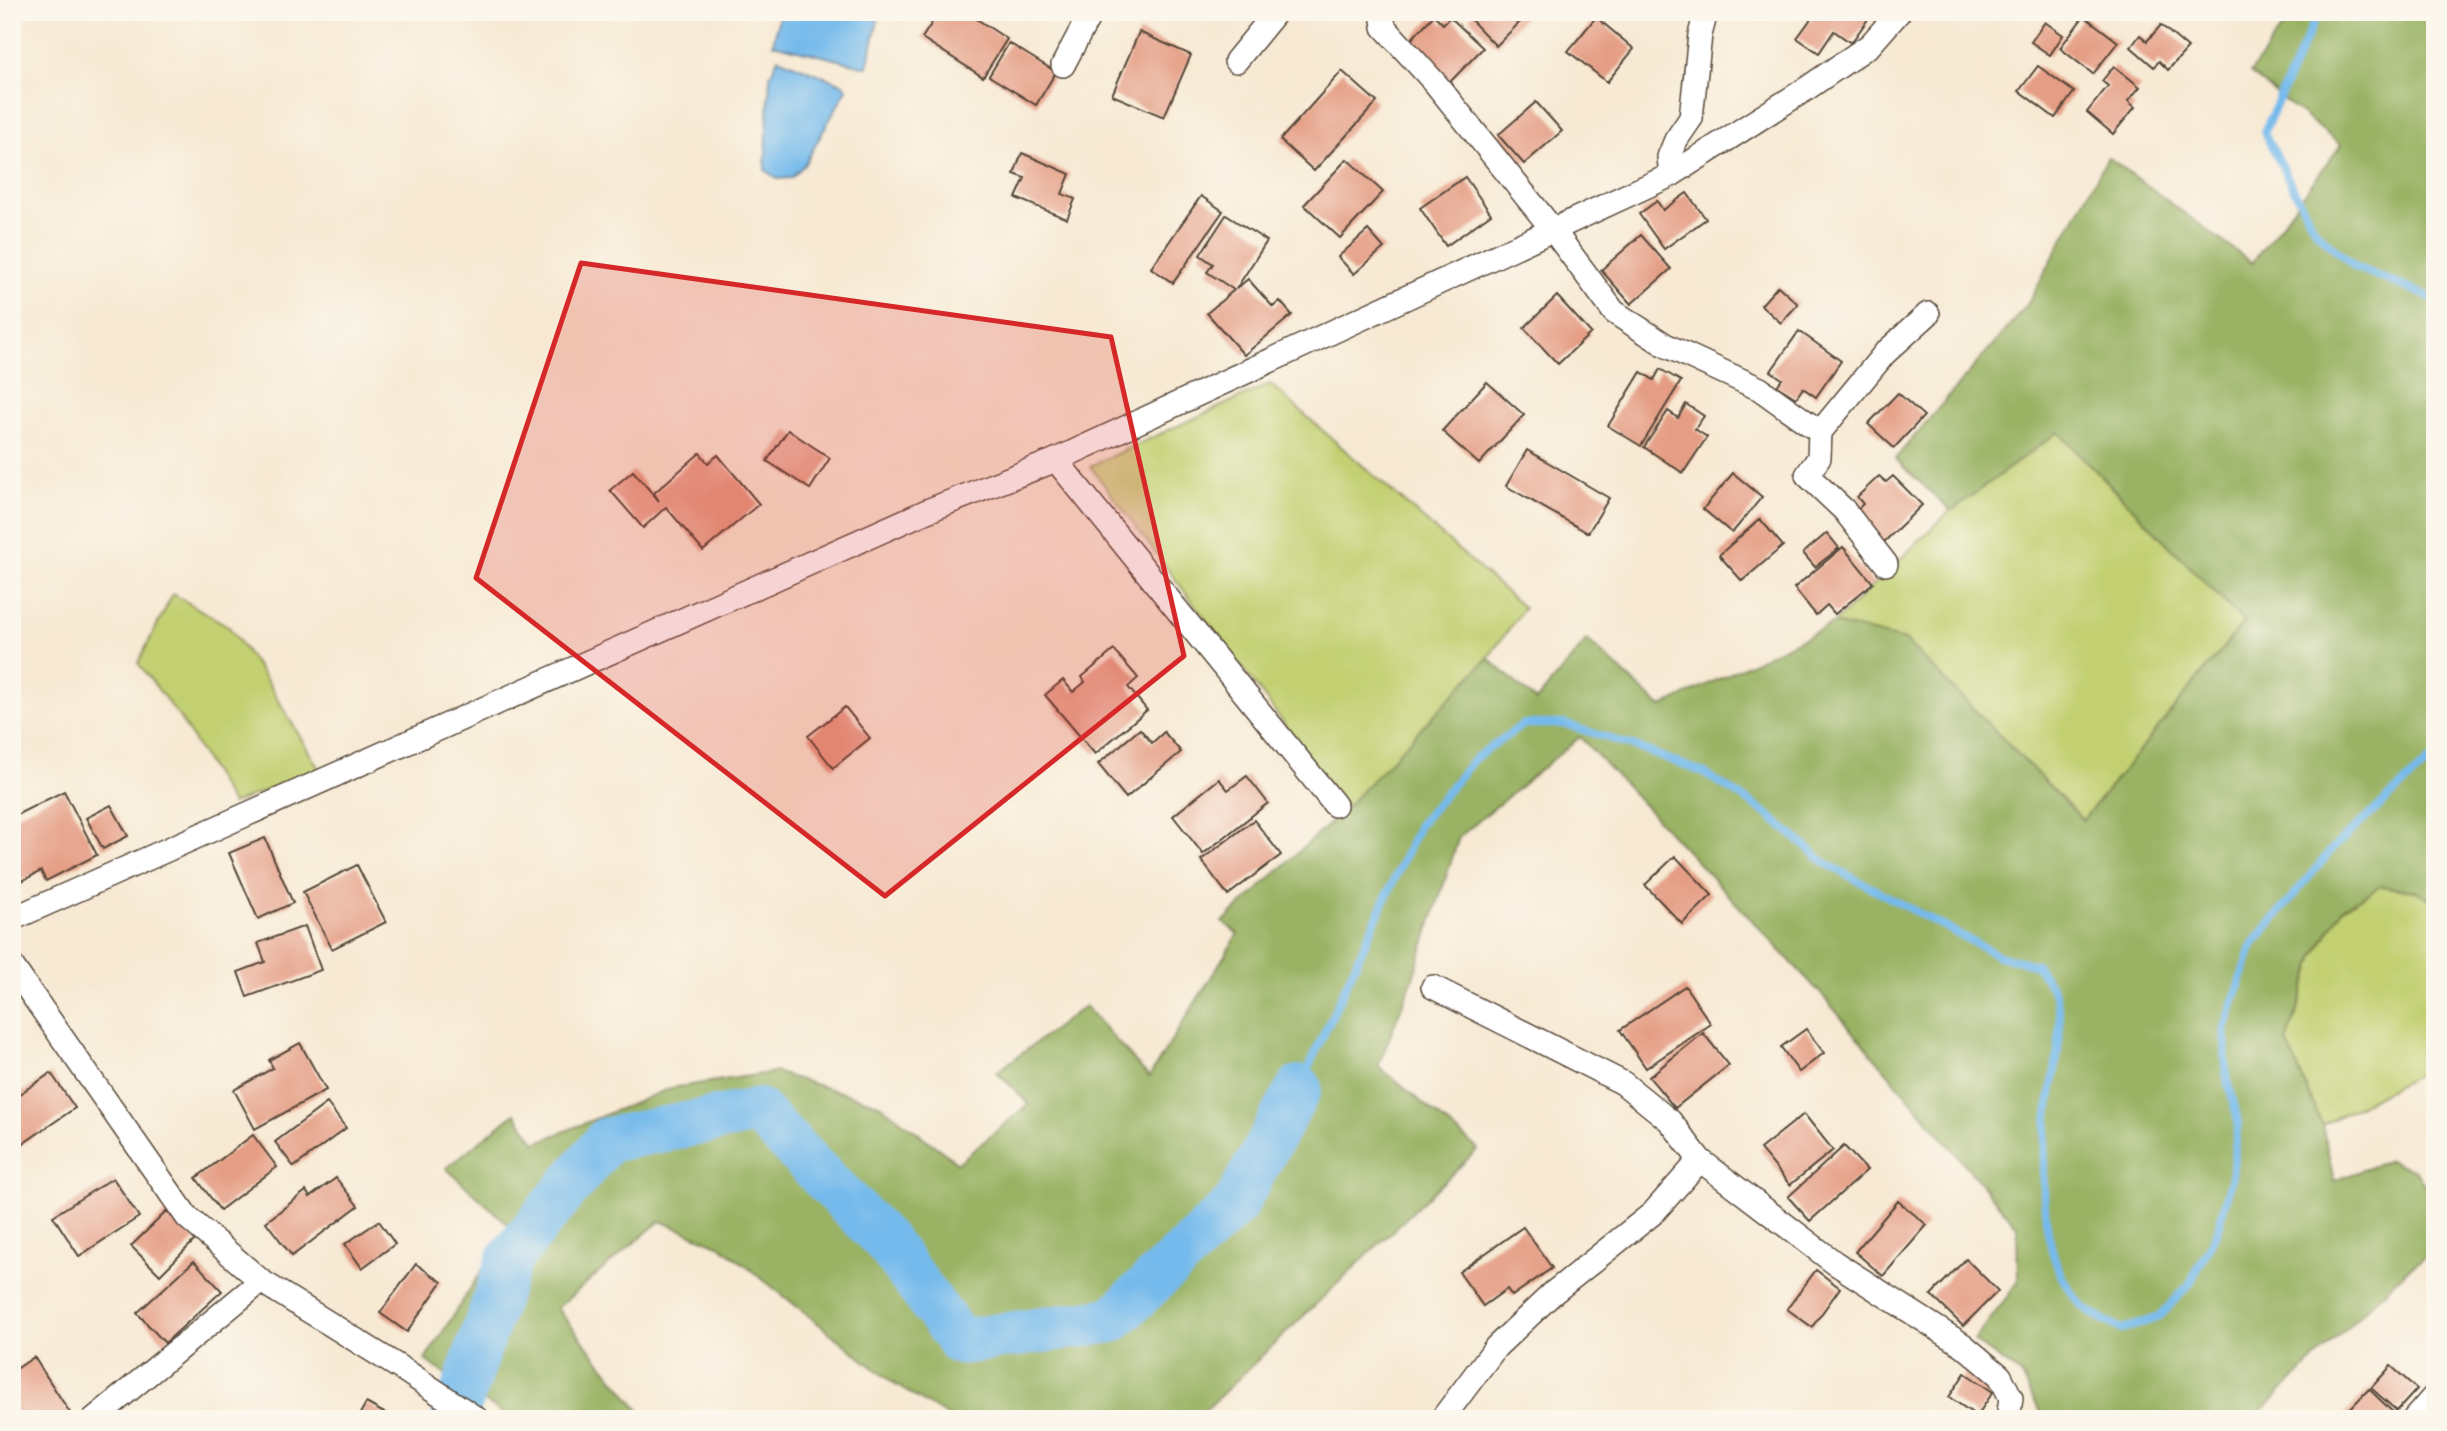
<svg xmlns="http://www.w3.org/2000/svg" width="2447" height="1431" font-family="'Architects Daughter',sans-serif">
	<rect width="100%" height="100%" fill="#fbf7ec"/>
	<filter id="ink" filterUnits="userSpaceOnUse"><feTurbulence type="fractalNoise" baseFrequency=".0143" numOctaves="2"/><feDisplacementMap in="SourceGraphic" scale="14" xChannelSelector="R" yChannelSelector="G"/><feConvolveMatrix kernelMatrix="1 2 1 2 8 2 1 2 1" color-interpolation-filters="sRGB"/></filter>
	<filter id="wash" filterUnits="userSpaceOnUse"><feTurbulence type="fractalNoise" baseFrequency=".00686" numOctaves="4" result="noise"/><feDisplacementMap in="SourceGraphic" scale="28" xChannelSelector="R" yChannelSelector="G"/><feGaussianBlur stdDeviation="1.57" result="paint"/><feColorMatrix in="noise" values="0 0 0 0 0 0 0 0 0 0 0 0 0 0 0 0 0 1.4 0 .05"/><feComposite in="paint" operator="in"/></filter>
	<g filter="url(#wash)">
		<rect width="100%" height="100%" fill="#f7e9d3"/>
		<g fill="#c2d072" stroke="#7e7d48" stroke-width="2">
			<path d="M1270,384L1524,608L1488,658L1347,807L1090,466Z"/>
			<path d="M2058,432L2245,623L2083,820L1905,640L1834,623L1950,511Z"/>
			<path d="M173,594L228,626L266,679L319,769L232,804L180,718L138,663Z"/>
			<path d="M2381,886L2415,891L2435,903V1066L2322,1125L2287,1042L2315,955L2343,908Z"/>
		</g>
		<path fill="#99b264" stroke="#6a6e41" stroke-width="2" d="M2293,12H2435V903L2415,891L2381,886L2343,908L2315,955L2287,1042L2322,1125L2334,1181L2389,1160L2415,1170L2435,1202V1250L2404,1272L2253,1419H2040V1412L2021,1374L1974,1341L2018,1282L2017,1226L1823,996L1580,737L1459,837L1412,981L1378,1066L1478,1149L1196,1419H952L894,1384L721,1246L660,1221L557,1308L646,1419H511L425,1360L510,1226L446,1168L515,1113L536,1143L671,1088L775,1072L879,1104L958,1163L1029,1104L997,1072L1085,1006L1149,1077L1238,934L1223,922L1347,807L1488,658L1536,701L1587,640L1661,707L1834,623L1905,640L2083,820L2244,622L2058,432L1951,511L1895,459L2027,305L2108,157L2252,263L2341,145L2250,73Z"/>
		<g fill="#75baec" stroke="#587285" stroke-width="2">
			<path d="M780,12H880L867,67L773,44Z"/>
			<path d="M778,58L845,85L847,89L804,165L791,178L777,179L765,170L770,76Z"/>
		</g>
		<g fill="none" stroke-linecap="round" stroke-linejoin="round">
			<g stroke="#75baec" stroke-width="8">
				<path d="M2322,12L2314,21L2264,132L2315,230L2355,267L2435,299"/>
				<path d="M1299,1088L1419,825L1475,758L1524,724H1565L1642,749L1704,773L1762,810L1827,864L1999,956L2036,965C2042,974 2050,983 2054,992C2066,1018 2056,1065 2051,1093C2041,1156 2033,1261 2085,1308C2095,1317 2111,1323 2122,1330L2159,1317L2189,1285L2218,1230L2232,1176L2238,1121L2226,1073L2225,1028L2253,944L2334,847L2435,756"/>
			</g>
			<path stroke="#75baec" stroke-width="46" d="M454,1419L510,1258L607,1140L758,1111L887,1243L960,1342L1112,1320L1235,1205L1299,1088"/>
		</g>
		<g id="blocks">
			<g fill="#e59e85">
				<path d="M939,12H966L1007,39L983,77L922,38Z"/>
				<path d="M1475,12H1530L1496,46L1469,18Z"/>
				<path d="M1816,12H1873L1851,43L1834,31L1819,53L1797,38Z"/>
				<path d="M1434,15L1443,24L1450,17L1483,48L1449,83L1407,44Z"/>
				<path d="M2084,16L2118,42L2093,74L2060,48Z"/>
				<path d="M1596,17L1634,49L1607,82L1568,51Z"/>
				<path d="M2045,22L2063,35L2050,55L2031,42Z"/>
				<path d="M2161,25L2188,48L2168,70L2159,61L2154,67L2131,47L2140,35L2147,41Z"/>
				<path d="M1139,32L1191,55L1164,117L1112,95Z"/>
				<path d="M1009,43L1056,72L1036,105L989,76Z"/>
				<path d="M2038,66L2074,92L2055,118L2019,91Z"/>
				<path d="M2114,66L2140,87L2128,101L2135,107L2113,134L2087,112L2108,86L2102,81Z"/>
				<path d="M1342,71L1377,102L1314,171L1280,140Z"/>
				<path d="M1536,102L1562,131L1524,164L1498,135Z"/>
				<path d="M1022,153L1070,174L1062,194L1075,199L1067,219L1016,198L1025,178L1014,174Z"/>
				<path d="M1347,159L1383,192L1340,238L1304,205Z"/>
				<path d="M1465,177L1491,214L1446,246L1420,208Z"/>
				<path d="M1687,193L1706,219L1664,249L1639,214L1657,201L1663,210Z"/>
				<path d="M1201,196L1223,211L1173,283L1151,268Z"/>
				<path d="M1226,215L1267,241L1236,289L1248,279L1273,307L1280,301L1292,315L1244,355L1207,313L1234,290L1207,272L1213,264L1200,255Z"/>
				<path d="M1368,230L1384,248L1354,274L1338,257Z"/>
				<path d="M1641,235L1671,269L1631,304L1601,270Z"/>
				<path d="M1778,286L1798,304L1781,323L1761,305Z"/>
				<path d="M1557,296L1591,333L1558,364L1524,328Z"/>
				<path d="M1799,331L1841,361L1816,397L1803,388L1796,398L1777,386L1782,379L1771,371Z"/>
				<path d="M1660,369L1681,381L1641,446L1608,426L1641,372L1654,380Z"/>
				<path d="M1487,382L1524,415L1479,464L1442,431Z"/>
				<path d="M1898,393L1924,416L1894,448L1868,424Z"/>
				<path d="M1686,404L1704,416L1695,429L1707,437L1683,473L1644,447L1668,411L1678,418Z"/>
				<path d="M788,430L830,458L810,489L767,461Z"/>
				<path d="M1527,450L1609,498L1588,533L1506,486Z"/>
				<path d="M700,453L708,463L718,455L759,504L703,551L666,507L643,528L610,490L633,471L659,501L654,493Z"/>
				<path d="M1733,473L1762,497L1732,533L1703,509Z"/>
				<path d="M1879,476L1886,482L1893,476L1922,505L1883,543L1853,513L1863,504L1857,497Z"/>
				<path d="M1760,519L1783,546L1742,581L1719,555Z"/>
				<path d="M1827,533L1839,548L1815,567L1803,553Z"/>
				<path d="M1843,547L1873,583L1835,614L1827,605L1816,615L1794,588Z"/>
				<path d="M1114,650L1138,678L1128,687L1147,710L1095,754L1045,695L1063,680L1073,692L1085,682L1082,677Z"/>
				<path d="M845,707L870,738L833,768L808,736Z"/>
				<path d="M1140,729L1152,743L1164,732L1181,752L1126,798L1098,764Z"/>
				<path d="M1247,776L1268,803L1203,854L1173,816L1219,779L1228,790Z"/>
				<path d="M64,791L97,855L46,881L41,871L12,886V830L15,828L12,817Z"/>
				<path d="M111,805L128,836L103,849L86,818Z"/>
				<path d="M1254,820L1281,855L1228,895L1201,860Z"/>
				<path d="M265,838L293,903L258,919L229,853Z"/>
				<path d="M1675,856L1712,895L1682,924L1645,885Z"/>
				<path d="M357,865L386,922L332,949L303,892Z"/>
				<path d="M305,926L321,970L247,997L238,972L265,962L258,943Z"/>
				<path d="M1685,986L1711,1024L1646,1068L1620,1030Z"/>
				<path d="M1806,1029L1824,1053L1799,1072L1781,1047Z"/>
				<path d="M1703,1033L1729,1065L1675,1108L1649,1077Z"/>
				<path d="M300,1043L326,1090L255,1129L234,1090L273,1068L269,1060Z"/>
				<path d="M51,1073L75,1108L12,1151V1099Z"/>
				<path d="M327,1103L346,1128L294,1167L275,1142Z"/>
				<path d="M1804,1114L1833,1150L1790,1185L1760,1149Z"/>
				<path d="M253,1135L277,1167L220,1210L196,1178Z"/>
				<path d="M1844,1146L1867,1170L1810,1221L1788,1197Z"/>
				<path d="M113,1178L139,1217L79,1256L53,1216Z"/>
				<path d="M336,1178L358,1206L292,1256L266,1222L306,1191L310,1197Z"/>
				<path d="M1898,1201L1927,1225L1883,1276L1855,1252Z"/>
				<path d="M167,1211L195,1240L160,1275L131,1246Z"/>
				<path d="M379,1221L395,1244L362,1268L345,1244Z"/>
				<path d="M1523,1227L1552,1268L1512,1296L1507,1289L1483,1306L1459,1272Z"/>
				<path d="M1966,1259L1998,1291L1963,1326L1931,1295Z"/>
				<path d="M194,1261L222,1291L165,1343L137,1313Z"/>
				<path d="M416,1264L442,1282L407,1332L380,1313Z"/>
				<path d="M1816,1270L1840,1288L1812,1327L1787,1309Z"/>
				<path d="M34,1357L74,1419H12V1372Z"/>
				<path d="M2391,1366L2417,1389L2397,1411L2371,1388Z"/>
				<path d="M1965,1373L1993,1392L1977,1416L1949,1397Z"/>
				<path d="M2369,1389L2400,1419H2340Z"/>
				<path d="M366,1403L395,1419H357Z"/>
			</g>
		</g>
	</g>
	<g filter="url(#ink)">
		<use href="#blocks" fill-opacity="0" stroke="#574739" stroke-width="2"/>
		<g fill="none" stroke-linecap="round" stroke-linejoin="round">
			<defs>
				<g id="minor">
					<path d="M1382,12L1384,27L1436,84L1553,230L1614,312L1665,345L1760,389L1820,432"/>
					<path d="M1236,61L1276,12"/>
					<path d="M1063,65L1091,12"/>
					<path d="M1671,175L1669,157L1676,140L1691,118L1700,35L1706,12"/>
					<path d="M1056,460L1335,805"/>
					<path d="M1886,564L1844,510L1807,475L1819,458L1820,432L1885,353L1928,314"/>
					<path d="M12,919L927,511L1056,460L1671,175L1806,89L1870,45L1899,12"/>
					<path d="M12,966L187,1217L261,1281L407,1372L477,1419"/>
					<path d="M1433,987L1623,1083L1670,1121L1700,1160L1835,1263L1963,1345L2000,1376L2011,1398L2008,1419"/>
					<path d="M94,1419L261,1281"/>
					<path d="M1442,1419L1496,1347L1553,1293L1653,1213L1700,1160"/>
					<path d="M2414,1419L2435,1395"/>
				</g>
			</defs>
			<use href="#minor" stroke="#574739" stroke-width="26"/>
			<use href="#minor" stroke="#fff" stroke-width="23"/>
		</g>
	</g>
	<path fill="#d62828" fill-opacity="0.2" stroke="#d62828" stroke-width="5" stroke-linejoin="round" d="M581,263L1111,337L1184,656L885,896L476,578Z"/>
	<rect width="2447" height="1431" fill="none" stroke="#fbf7ec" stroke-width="42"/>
</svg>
